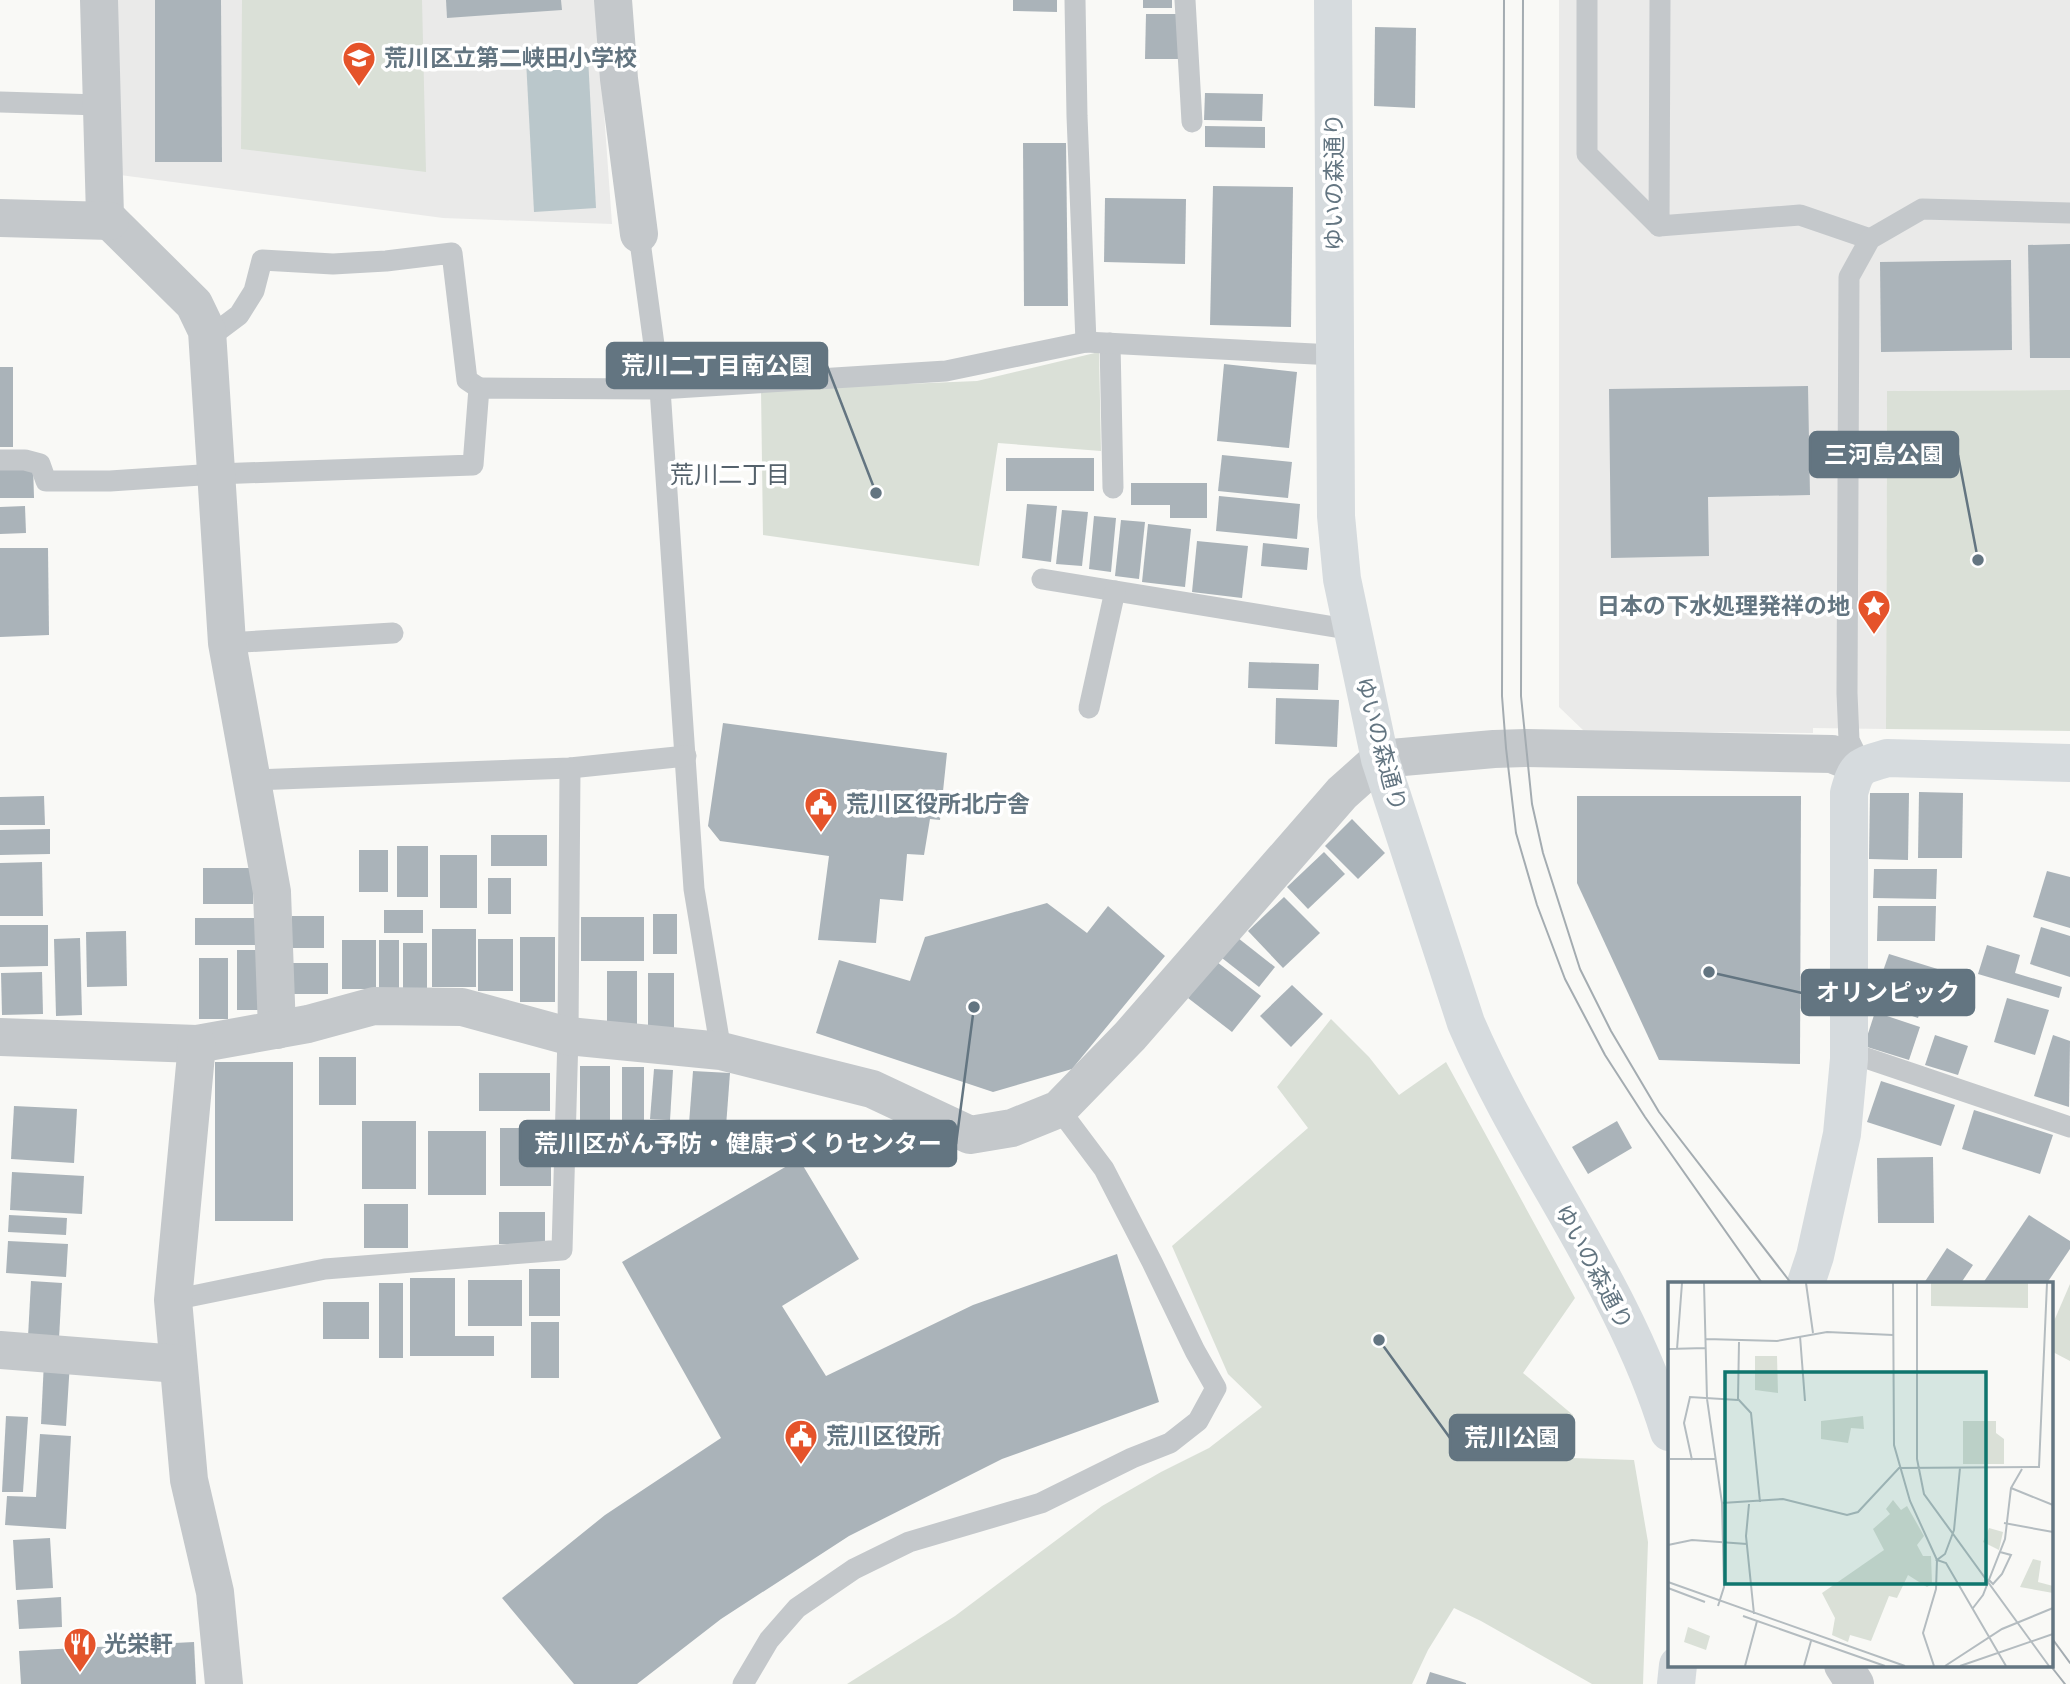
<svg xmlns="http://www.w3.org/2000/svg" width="2070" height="1684" font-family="Overpass,'Noto Sans JP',sans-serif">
	<rect width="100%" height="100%" fill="#f9f9f6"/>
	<g fill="#eaeae9">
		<path d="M112,0H596L612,224L443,218L120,175Z"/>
		<path d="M1559,0H2070V390L1887,391L1886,729L1813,728V733L1584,731L1559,707Z"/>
	</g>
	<g fill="#dae0d7">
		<path d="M242,0H422L426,172L241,149Z"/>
		<path d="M1099,352L1101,451L998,443L979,566L763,535L761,390L977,381Z"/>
		<path d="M2070,390V731L1886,729L1887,391Z"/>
		<path d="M1331,1019L1369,1057L1399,1095L1446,1062L1575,1298L1523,1373L1573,1415L1572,1458L1634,1460L1648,1542L1643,1684H1592L1481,1621L1454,1608L1428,1650L1412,1684H847L955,1616L1102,1506L1161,1472L1209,1448L1262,1407L1228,1374L1172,1246L1308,1128L1277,1087Z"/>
		<path d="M2070,1284V1361L2051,1351V1328Z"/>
	</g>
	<path fill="#bac7cb" d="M588,57L596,208L534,212L526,60Z"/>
	<g fill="#aab3b9">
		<path d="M155,0H221L222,162H155Z"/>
		<path d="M446,0H561L562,10L447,18Z"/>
		<path d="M1013,0H1057V12L1013,11Z"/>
		<rect x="1143" y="0" width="29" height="8"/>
		<path d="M1146,14H1180V59H1145Z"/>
		<path d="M1375,27L1416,28L1415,108L1374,106Z"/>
		<path d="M1205,93L1263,94L1262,121L1204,120Z"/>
		<path d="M1205,126L1265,127V148L1205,147Z"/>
		<path d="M1023,143H1066L1068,306H1024Z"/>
		<path d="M1213,186L1293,187L1291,327L1210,325Z"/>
		<path d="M1105,198L1186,199L1185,264L1104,262Z"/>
		<path d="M2070,244V358H2030L2028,245Z"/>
		<path d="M2011,260L2012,350L1881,352L1880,262Z"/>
		<path d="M1224,364L1297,372L1289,448L1217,441Z"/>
		<rect x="0" y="367" width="13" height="80"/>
		<path d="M1808,386L1810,495L1708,497L1709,556L1611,558L1609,389Z"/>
		<path d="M1222,455L1292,462L1288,498L1218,491Z"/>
		<rect x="1006" y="458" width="88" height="33"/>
		<path d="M33,464L34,498H0V465Z"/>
		<path d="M1131,483H1207V518H1170V505H1131Z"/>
		<path d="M1219,496L1300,504L1297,539L1216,531Z"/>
		<path d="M1027,504L1057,506L1051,562L1022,558Z"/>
		<path d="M25,506L26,533L0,534V507Z"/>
		<path d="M1062,510L1088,512L1082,566L1056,564Z"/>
		<path d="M1094,516L1116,518L1111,572L1089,569Z"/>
		<path d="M1121,520L1145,522L1139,579L1115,576Z"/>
		<path d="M1148,524L1191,529L1185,587L1142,582Z"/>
		<path d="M1197,541L1248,546L1242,598L1192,592Z"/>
		<path d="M1263,543L1309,548L1307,570L1261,566Z"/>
		<path d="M0,548H48L49,635L0,637Z"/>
		<path d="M1249,662L1319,664L1318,690L1248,688Z"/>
		<path d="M1276,698L1339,700L1337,747L1275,744Z"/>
		<path d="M723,723L947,753L940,820L930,819L924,855L907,854L903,901L880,899L876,943L818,940L829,856L720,841L708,826Z"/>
		<path d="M1919,792L1963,793L1962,858H1918Z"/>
		<path d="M1870,793H1909L1908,860L1869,859Z"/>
		<path d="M44,796L45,825H0V797Z"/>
		<path d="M1577,796H1801L1800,1064L1659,1060L1577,883Z"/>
		<path d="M1352,819L1385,853L1358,879L1325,846Z"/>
		<path d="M50,829V854L0,855V830Z"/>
		<rect x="491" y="835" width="56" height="31"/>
		<rect x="397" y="846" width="31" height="51"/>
		<rect x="359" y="850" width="29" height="42"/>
		<path d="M1324,852L1345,874L1308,909L1287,887Z"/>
		<rect x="440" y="855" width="37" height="53"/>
		<path d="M42,862L43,916H0V863Z"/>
		<rect x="203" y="868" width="50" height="36"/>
		<path d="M1874,869H1937L1936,899L1873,898Z"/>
		<path d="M2047,871L2070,877V928L2033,917Z"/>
		<rect x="488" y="878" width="23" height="36"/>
		<path d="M1284,897L1320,933L1283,968L1248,931Z"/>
		<path d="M1047,903L1087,933L1108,906L1165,956L1072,1069L993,1092L816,1033L839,960L910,981L925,937Z"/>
		<path d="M1878,906H1936L1935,941H1877Z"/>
		<rect x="384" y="910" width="39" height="23"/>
		<rect x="653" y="914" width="24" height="40"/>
		<rect x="292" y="916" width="32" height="32"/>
		<rect x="581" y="917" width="63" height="44"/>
		<rect x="195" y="918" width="64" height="27"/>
		<path d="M0,925H48V966L0,967Z"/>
		<path d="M2041,927L2070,936V977L2030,964Z"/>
		<rect x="432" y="929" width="44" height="58"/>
		<path d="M126,931L127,986L87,987L86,932Z"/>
		<rect x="520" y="937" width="35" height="65"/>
		<path d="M80,938L82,1015L56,1016L54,939Z"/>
		<path d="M1238,938L1275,967L1259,987L1222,958Z"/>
		<rect x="478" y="939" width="35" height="52"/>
		<rect x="342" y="940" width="34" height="49"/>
		<rect x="379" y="940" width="20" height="54"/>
		<rect x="403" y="943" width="24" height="54"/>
		<path d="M1987,945L2020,955L2015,973L2062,987L2059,998L1978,974Z"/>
		<rect x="237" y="950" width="24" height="60"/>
		<path d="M1889,954L1944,971L1938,989L1883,971Z"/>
		<rect x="199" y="958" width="29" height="61"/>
		<path d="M1217,962L1261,996L1232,1032L1188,998Z"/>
		<rect x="289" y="963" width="39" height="31"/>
		<rect x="607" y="971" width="30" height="59"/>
		<path d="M42,972L43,1014L2,1015L1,973Z"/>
		<rect x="648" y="973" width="26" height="63"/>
		<path d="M1878,977L1926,992L1918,1018L1870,1002Z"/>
		<path d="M1292,985L1323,1014L1291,1047L1260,1016Z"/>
		<path d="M2007,998L2049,1010L2035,1055L1994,1042Z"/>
		<path d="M1875,1012L1920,1027L1909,1060L1864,1046Z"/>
		<path d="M1935,1035L1968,1046L1958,1075L1925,1065Z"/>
		<path d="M2053,1035L2070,1041L2069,1107L2034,1096Z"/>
		<rect x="319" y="1057" width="37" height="48"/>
		<rect x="215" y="1062" width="78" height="159"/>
		<rect x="580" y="1066" width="30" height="62"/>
		<rect x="622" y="1067" width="22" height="54"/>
		<path d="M654,1069L673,1070L670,1120L650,1119Z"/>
		<path d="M693,1071L730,1073L725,1140L688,1137Z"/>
		<rect x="479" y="1073" width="71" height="38"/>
		<path d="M1881,1081L1955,1105L1941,1146L1867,1122Z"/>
		<path d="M14,1106L77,1109L74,1163L11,1159Z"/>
		<path d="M1974,1110L2053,1135L2040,1174L1962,1149Z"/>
		<rect x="362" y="1121" width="54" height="68"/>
		<path d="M1617,1121L1632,1148L1588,1174L1572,1147Z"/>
		<rect x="500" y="1128" width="51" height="58"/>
		<rect x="428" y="1131" width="58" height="64"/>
		<path d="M1933,1157L1934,1223H1878L1877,1158Z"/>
		<path d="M799,1159L859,1259L782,1306L826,1376L973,1305L1117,1254L1159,1402L1002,1459L849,1536L721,1619L637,1684H574L502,1598L605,1515L721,1438L622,1262Z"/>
		<path d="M12,1172L84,1176L82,1214L10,1210Z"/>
		<rect x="364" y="1204" width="44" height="44"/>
		<rect x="499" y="1212" width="46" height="32"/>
		<path d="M9,1215L67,1218L66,1235L8,1232Z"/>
		<path d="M2029,1215L2070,1241V1249L2047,1283H1983Z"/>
		<path d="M8,1241L68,1244L66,1277L6,1273Z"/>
		<path d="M1947,1248L1973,1265L1961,1283H1924Z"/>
		<rect x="529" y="1269" width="31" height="47"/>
		<path d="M410,1278H455V1336H494V1356H410Z"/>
		<rect x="468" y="1280" width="54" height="46"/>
		<path d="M31,1281L62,1283L59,1339L28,1337Z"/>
		<rect x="379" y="1283" width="24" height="75"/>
		<rect x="323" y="1302" width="46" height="37"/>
		<rect x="531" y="1322" width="28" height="56"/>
		<path d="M44,1361L70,1362L66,1426L41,1424Z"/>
		<path d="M6,1416L28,1417L23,1492H2Z"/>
		<path d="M40,1434L71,1436L66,1529L5,1525L7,1496L36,1497Z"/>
		<path d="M50,1538L53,1588L16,1590L13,1540Z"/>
		<path d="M61,1597L62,1627L19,1629L17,1600Z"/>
		<path d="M194,1642L196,1684H21L19,1651Z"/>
		<path d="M1430,1672L1466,1683V1684H1426Z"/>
	</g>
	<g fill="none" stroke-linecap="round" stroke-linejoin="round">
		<g stroke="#c4c8cb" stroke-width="21">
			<path d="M1075,0L1077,116L1086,342"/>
			<path d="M1185,0L1192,122"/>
			<path d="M1587,0V154L1659,226"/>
			<path d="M1660,0L1659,226L1800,215L1870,239"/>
			<path d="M0,102L100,105"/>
			<path d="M639,234L660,389L694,889L721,1051"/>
			<path d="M207,339L239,315L254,291L262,260L333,264L386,261L452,253L467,380L479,388"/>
			<path d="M1110,343L1113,488"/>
			<path d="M0,460H25L40,464L46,481H110L216,474L473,465L479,388L660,389L946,371L1086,342L1334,355"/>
			<path d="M1042,579L1353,630"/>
			<path d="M227,643L393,633"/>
			<path d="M1089,708L1115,591"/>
			<path d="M1861,765L1849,740L1847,693L1849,277L1870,239L1922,209L2070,213"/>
			<path d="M252,780L570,768L686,756"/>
			<path d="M1849,1059L1866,1058L2070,1127"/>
			<path d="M173,1300L325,1269L562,1250L568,1036L570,768"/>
			<path d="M743,1684L769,1640L797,1608L854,1569L909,1542L1041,1503L1132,1458L1170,1443L1198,1421L1216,1388L1195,1351L1152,1262L1104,1169L1059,1109"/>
		</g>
		<g stroke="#c4c8cb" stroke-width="38">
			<path d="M99,0L105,216L194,304L207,331L227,643L272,892L277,1030"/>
			<path d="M613,0L619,79L639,234"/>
			<path d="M0,218L110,221"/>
			<path d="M0,1037L197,1044L308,1024L374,1006L462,1007L568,1036L721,1051L872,1089L970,1135L1012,1128L1059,1109L1130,1036L1342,793L1380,759L1494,749L1526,748L1832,754L1862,766"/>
			<path d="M197,1044L173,1300L189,1480L215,1592L224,1684"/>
			<path d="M0,1350L178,1364"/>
			<path d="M1843,1665L1855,1684"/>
		</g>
		<g stroke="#d6dbde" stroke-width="38">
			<path d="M1333,0L1336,516L1342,579L1380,759L1466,1023C1526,1163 1625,1286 1669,1432"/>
			<path d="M1806,1283L1815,1256L1842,1134L1849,1059V793C1857,764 1860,767 1887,758L2070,763"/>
			<path d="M1676,1684L1678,1665"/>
		</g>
		<g stroke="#a4acb1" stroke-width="2">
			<path d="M1504,0L1502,696L1506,748L1516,833L1537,905L1565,979L1605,1055L1645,1117L1762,1283"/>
			<path d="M1523,0L1521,696L1532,804L1543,853L1580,969L1611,1031L1659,1112L1791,1283"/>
			<path d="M2051,1637L2070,1663"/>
			<path d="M2050,1665L2065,1684"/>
		</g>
	</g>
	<defs>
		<symbol id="school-pin" viewBox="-11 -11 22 30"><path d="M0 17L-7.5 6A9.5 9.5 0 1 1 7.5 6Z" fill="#e5532a" stroke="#fff"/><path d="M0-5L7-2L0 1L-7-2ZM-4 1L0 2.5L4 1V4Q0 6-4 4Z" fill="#fff"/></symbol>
		<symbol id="sight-pin" viewBox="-11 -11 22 30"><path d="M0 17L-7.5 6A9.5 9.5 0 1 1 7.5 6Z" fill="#e5532a" stroke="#fff"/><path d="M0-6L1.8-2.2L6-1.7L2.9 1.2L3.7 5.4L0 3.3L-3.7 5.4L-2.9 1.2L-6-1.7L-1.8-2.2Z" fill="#fff"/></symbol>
		<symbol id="civic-pin" viewBox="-11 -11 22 30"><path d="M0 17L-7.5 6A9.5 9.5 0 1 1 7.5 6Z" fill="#e5532a" stroke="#fff"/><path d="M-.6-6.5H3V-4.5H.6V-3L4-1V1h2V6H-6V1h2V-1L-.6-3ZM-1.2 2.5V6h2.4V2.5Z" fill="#fff"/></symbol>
		<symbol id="restaurant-pin" viewBox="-11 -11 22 30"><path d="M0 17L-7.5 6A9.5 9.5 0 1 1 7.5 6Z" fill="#e5532a" stroke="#fff"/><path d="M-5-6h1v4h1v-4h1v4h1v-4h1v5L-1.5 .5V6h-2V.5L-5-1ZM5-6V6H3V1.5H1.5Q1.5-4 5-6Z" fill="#fff"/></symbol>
	</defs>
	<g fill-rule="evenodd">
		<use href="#school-pin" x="340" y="39" width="38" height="52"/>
		<use href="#sight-pin" x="1855" y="587" width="38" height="52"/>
		<use href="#civic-pin" x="802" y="785" width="38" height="52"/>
		<use href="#civic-pin" x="782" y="1417" width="38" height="52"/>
		<use href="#restaurant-pin" x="61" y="1625" width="38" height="52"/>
	</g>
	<g text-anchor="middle" stroke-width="7" stroke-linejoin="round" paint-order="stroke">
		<g font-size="23" font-weight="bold" fill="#637581" stroke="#fff" text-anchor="start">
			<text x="384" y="66">荒川区立第二峡田小学校</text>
			<text x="1850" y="614" text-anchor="end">日本の下水処理発祥の地</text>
			<text x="846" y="812">荒川区役所北庁舎</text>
			<text x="826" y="1444">荒川区役所</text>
			<text x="104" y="1652">光栄軒</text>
		</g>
		<g font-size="23" fill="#637581" stroke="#fff">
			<text transform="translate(1334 182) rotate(-90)" y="8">ゆいの森通り</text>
			<text transform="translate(1381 744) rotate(75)" y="8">ゆいの森通り</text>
			<text transform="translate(1594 1267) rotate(62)" y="8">ゆいの森通り</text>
		</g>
		<g font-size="24" fill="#55626c" stroke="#fff">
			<text x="730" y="483">荒川二丁目</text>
		</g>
	</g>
	<g transform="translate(1668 1282)">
		<rect width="385" height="385" fill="#f9f9f6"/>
		<path d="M263,1H360V26L263,24ZM87,74H109L110,111L87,108ZM195,134L196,147L183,146L180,161L153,157V139ZM295,139H328V151L336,157V182H295ZM225,218L233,228L239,224L256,254L249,263L255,274H263L264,302L259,305L240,293L229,316L221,314L203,359L182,353L180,360L164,353L167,336L154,311L216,268L205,247L222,232L218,227ZM321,246L335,250L331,268L315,260ZM365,277L373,279L370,300L385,304V311L352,305ZM20,345L42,354L38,368L16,360Z" fill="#dae0d7"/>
		<path fill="none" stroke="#b4bcc0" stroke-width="2" d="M36,1L39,117L54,221L56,305L50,324M138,1L145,51M225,1L226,163L242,219L269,278L268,307L255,351L266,384M249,1V177L256,212L381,384M132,54L137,119M38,57L109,59L159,50L225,53M71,60L70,117L83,131L92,220M0,67L38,66M9,67L14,1M2,177H48M24,178L16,141L22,115L70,118M292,186L286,248L277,272L269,278L278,281L338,384M343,206L385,223M54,221L115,217L179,233L190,230L231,186L371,185L379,1M81,222L78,254L86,332M336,241L385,250M0,263L24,258L79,262M320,297L325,302L334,292L343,273L332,270M0,300L237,384M0,306L37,320M305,326L315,313L337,257L343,206L354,187M75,334L217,384M77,384L89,339M136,384L143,359M277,384L334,347L385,326M292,384L385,352"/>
		<path fill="#0f766e" fill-opacity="0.15" stroke="#0f766e" stroke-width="3.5" d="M57,90H318V302H57Z"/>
		<rect width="385" height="385" fill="none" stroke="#637581" stroke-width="3.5"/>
	</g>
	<path fill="none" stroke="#637581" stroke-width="2.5" d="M876 493L827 366M1978 560L1958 455M1709 972L1802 993M974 1007L956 1144M1379 1340L1450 1438"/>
	<g fill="#637581" stroke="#fff" stroke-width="2.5">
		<circle cx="876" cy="493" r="7"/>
		<circle cx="1978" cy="560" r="7"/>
		<circle cx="1709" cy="972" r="7"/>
		<circle cx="974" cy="1007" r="7"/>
		<circle cx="1379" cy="1340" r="7"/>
	</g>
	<g fill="#637581" stroke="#637581" stroke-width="2.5">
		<rect x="607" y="343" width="220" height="45" rx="7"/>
		<rect x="1810" y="432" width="148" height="45" rx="7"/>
		<rect x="1802" y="970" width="172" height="45" rx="7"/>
		<rect x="520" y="1121" width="436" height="45" rx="7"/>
		<rect x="1450" y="1415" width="124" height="45" rx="7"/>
	</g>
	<g font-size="24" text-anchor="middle" font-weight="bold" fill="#fff">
		<text x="717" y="374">荒川二丁目南公園</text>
		<text x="1884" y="463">三河島公園</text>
		<text x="1888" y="1001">オリンピック</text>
		<text x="738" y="1152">荒川区がん予防・健康づくりセンター</text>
		<text x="1512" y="1446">荒川公園</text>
	</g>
</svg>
